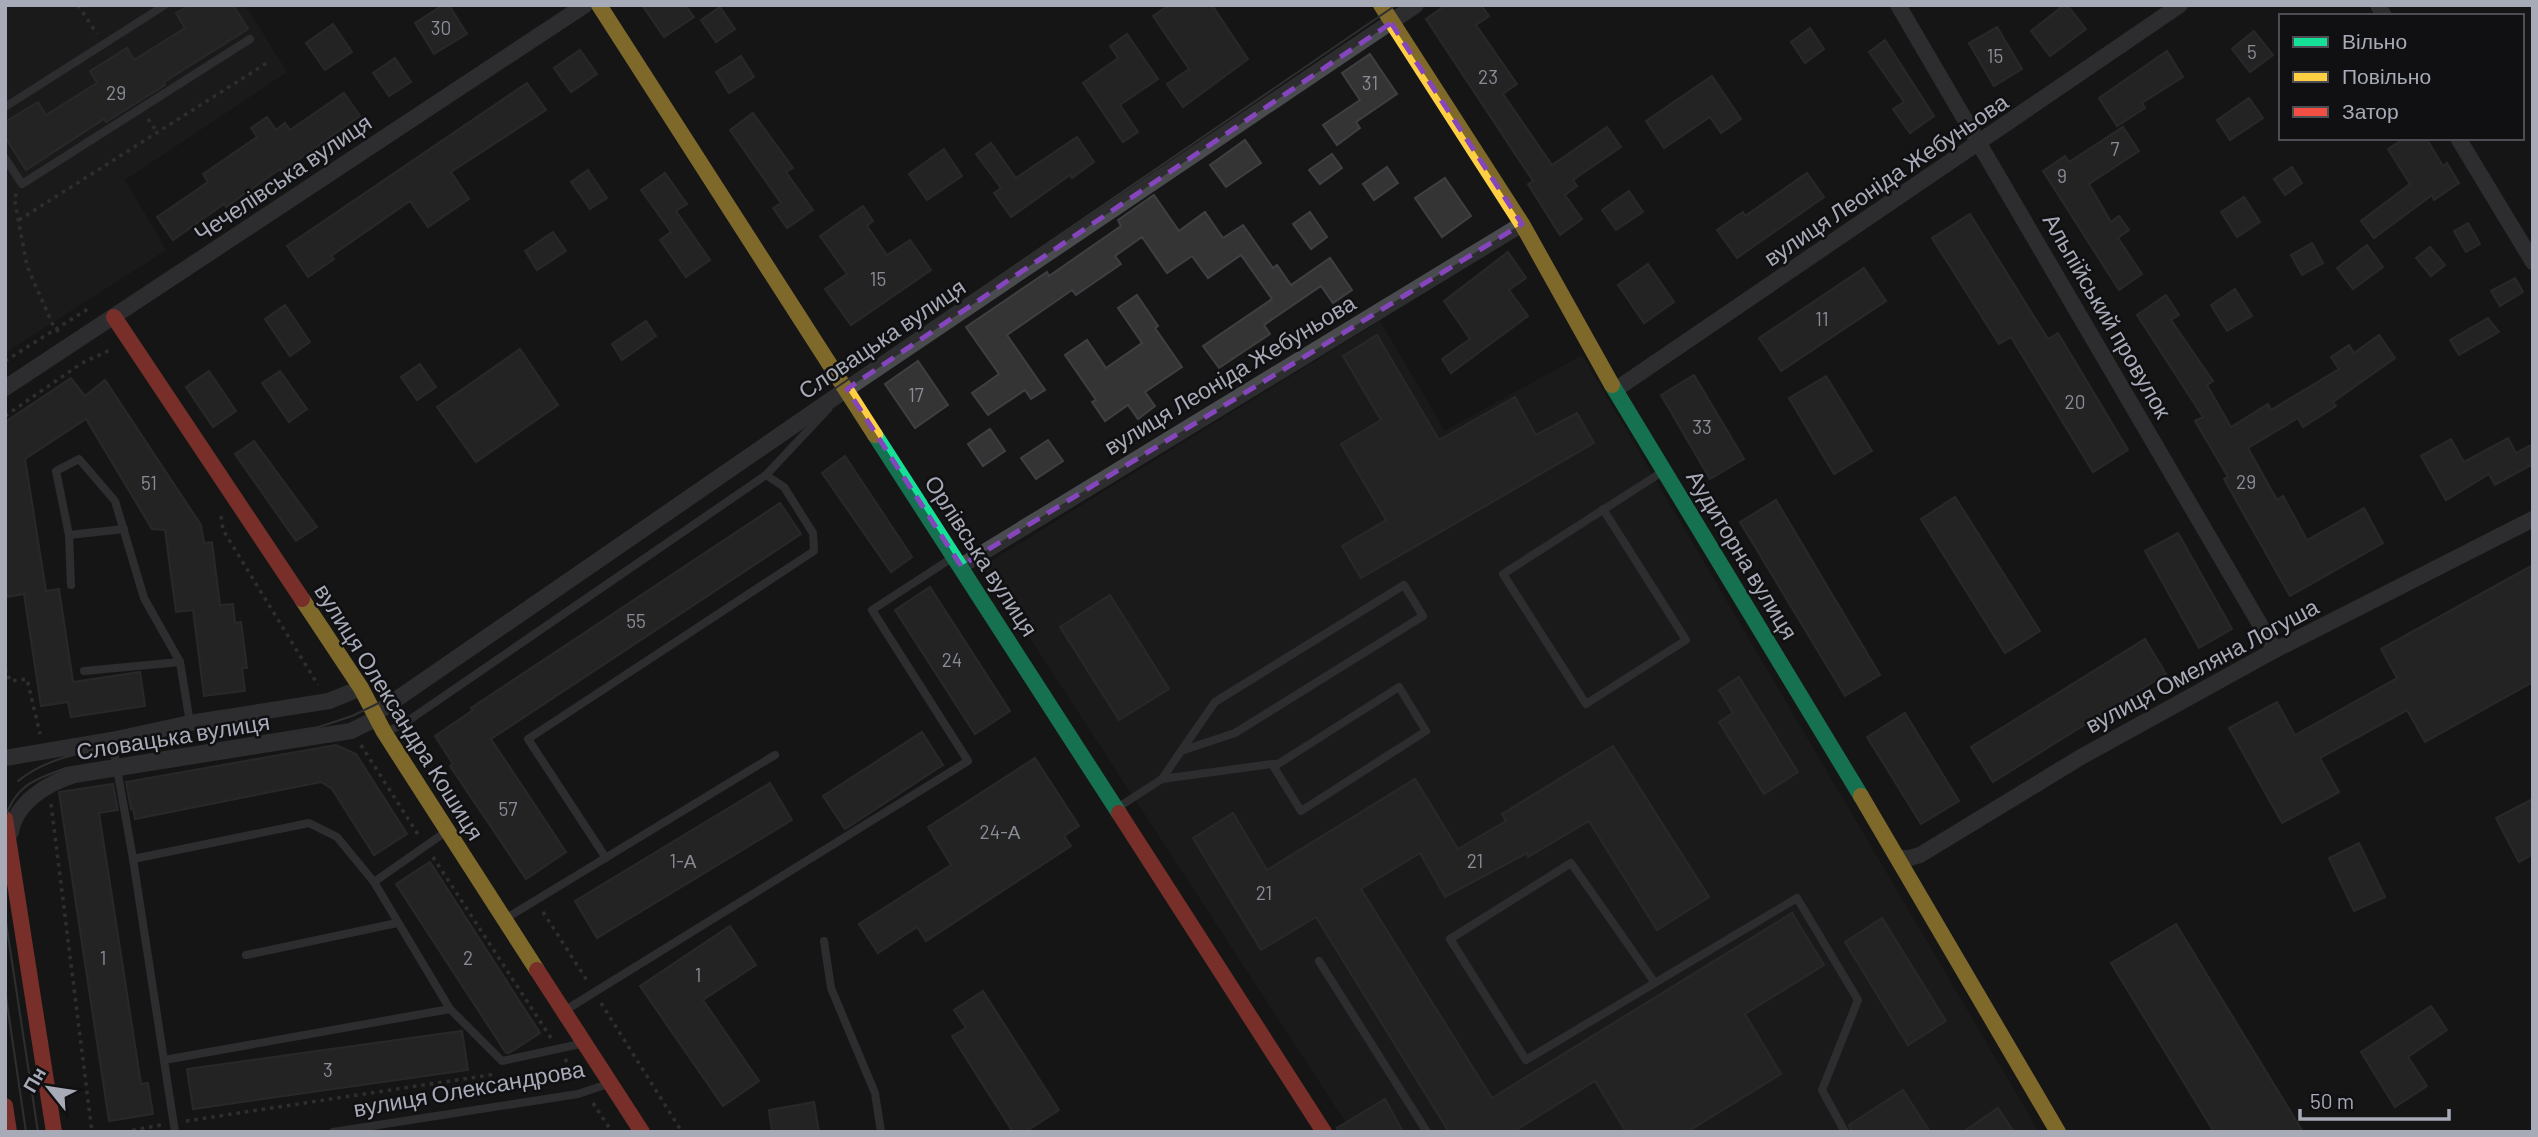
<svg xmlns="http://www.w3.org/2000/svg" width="2538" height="1137" font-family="Barlow,sans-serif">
	<rect width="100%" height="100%" fill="#161616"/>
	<g fill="#202022">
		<path d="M5,5H245L287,72L125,180L166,250L5,353Z"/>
		<path d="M1380,321L1445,431L1582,355L2039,1132H1352L983,566Z"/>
	</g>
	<g fill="#343435" stroke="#3e3f42" stroke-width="2">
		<path d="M190,5H233L248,29L164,82L165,85L106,122L104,119L26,170L5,137V122L38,102L46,115L97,83L90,71L127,48L134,60L185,28L176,13Z"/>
		<path d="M443,5H449L467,34L434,54L415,23Z"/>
		<path d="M642,5H685L694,17L664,37Z"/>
		<path d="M1169,5H1212L1248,59L1183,107L1167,84L1189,69L1153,16Z"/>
		<path d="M1446,5H1481L1489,16L1476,25L1517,84L1503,94L1552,165L1607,127L1621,147L1573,180L1577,186L1565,195L1582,219L1560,235L1528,184L1533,181L1426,19Z"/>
		<path d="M2064,5H2067L2086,29L2050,56L2031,31Z"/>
		<path d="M720,7L735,29L716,42L701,20Z"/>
		<path d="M333,24L352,52L325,70L306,43Z"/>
		<path d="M1997,27L2022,69L1994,86L1969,43Z"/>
		<path d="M1810,28L1824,49L1805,63L1791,42Z"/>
		<path d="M2254,31L2273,55L2250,72L2232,49Z"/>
		<path d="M1127,34L1158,79L1120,105L1138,132L1123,142L1083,83L1118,58L1110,46Z"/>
		<path d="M1885,40L1934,116L1910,133L1893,109L1904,102L1869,52Z"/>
		<path d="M580,50L597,74L571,92L554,68Z"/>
		<path d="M2167,51L2183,77L2142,103L2145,108L2117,126L2099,98Z"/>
		<path d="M1370,54L1397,94L1356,122L1360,128L1337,145L1323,125L1360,100L1342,73Z"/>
		<path d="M741,56L754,77L729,93L716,72Z"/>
		<path d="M395,58L411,82L389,96L373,73Z"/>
		<path d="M1712,76L1741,119L1721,133L1710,117L1664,148L1646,121Z"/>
		<path d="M527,83L546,110L451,172L469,199L428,227L410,201L331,256L334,259L308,277L287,246Z"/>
		<path d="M344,93L360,116L281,172L280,169L226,207L224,204L173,240L157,217L208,182L203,174L257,137L251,128L267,117L276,130L285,123L290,130Z"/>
		<path d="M2249,98L2263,118L2230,140L2217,120Z"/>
		<path d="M753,113L793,168L786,172L813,210L787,228L773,208L781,203L730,130Z"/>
		<path d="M2123,127L2139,151L2089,184L2111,222L2119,216L2129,230L2118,238L2142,274L2119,290L2043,171L2065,156L2069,162Z"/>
		<path d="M1077,137L1094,162L1072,178L1070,175L1011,217L994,193L1001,188L976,154L991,143L1016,178Z"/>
		<path d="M2405,138H2426L2443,166L2447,163L2459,183L2434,200L2432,195L2374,238L2361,221L2410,184L2388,149Z"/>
		<path d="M1245,140L1261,163L1226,187L1210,165Z"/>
		<path d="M944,149L962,176L927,200L909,174Z"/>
		<path d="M1332,154L1342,168L1320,184L1309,170Z"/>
		<path d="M1387,167L1398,183L1374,200L1363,184Z"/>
		<path d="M2292,167L2302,183L2285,195L2274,179Z"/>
		<path d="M588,170L607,198L590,209L571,182Z"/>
		<path d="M665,173L687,204L676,211L710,260L686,277L660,240L671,232L641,190Z"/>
		<path d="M1807,173L1824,197L1737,258L1717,230L1743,212L1745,216Z"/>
		<path d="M1445,178L1471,216L1442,237L1415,198Z"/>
		<path d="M1629,191L1643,212L1616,230L1602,210Z"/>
		<path d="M1154,195L1179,231L1205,212L1223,238L1243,225L1273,268L1277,265L1291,285L1330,258L1352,290L1333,303L1321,286L1264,325L1270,334L1219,368L1203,346L1272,299L1241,255L1208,278L1192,256L1167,273L1142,237L1115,256L1121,264L1076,295L1072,290L1007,335L1045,390L1031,399L1025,390L988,415L972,393L999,374L966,327L1047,272L1049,276L1121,226L1118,220Z"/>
		<path d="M2244,197L2260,222L2237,237L2221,212Z"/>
		<path d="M863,206L873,221L867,226L887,255L910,240L931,270L851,325L825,289L847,274L820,236Z"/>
		<path d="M1310,212L1327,237L1311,249L1293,224Z"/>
		<path d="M1970,214L2048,339L2058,333L2128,450L2093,472L2011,337L1999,344L1932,238Z"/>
		<path d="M2468,223L2480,244L2466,252L2454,231Z"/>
		<path d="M553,232L566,251L537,270L525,251Z"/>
		<path d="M2312,243L2323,263L2302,275L2291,255Z"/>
		<path d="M2367,245L2383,267L2353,289L2337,268Z"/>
		<path d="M2430,247L2445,265L2431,276L2416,258Z"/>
		<path d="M1508,252L1526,278L1509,290L1528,316L1451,373L1442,359L1470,339L1444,301Z"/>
		<path d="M1648,264L1674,302L1644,323L1618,285Z"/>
		<path d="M1864,268L1886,301L1781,371L1759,338Z"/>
		<path d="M2515,278L2523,292L2500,306L2491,291Z"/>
		<path d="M2235,289L2252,316L2227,331L2211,305Z"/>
		<path d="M1137,295L1158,326L1155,328L1182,367L1145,392L1155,406L1138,419L1128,405L1105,421L1092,402L1096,400L1065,355L1087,340L1106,368L1142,343L1118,308Z"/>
		<path d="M2166,295L2179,315L2171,320L2213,381L2207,385L2231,427L2268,404L2271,410L2339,369L2331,357L2349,345L2354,353L2379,335L2395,358L2333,402L2336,406L2303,427L2298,418L2248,448L2277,500L2283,496L2307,540L2364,508L2383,543L2290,596L2224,479L2228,477L2195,421L2203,417L2137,315Z"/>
		<path d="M285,305L310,342L290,356L265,319Z"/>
		<path d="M2488,318L2499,332L2459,355L2450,340Z"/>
		<path d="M646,321L656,336L622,360L612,344Z"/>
		<path d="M1377,335L1439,440L1515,397L1536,435L1577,413L1594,443L1361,578L1342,546L1386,520L1341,444L1381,420L1343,356Z"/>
		<path d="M520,349L558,405L476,462L437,407Z"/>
		<path d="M918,361L948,405L915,428L885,384Z"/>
		<path d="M420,364L436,387L417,400L401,377Z"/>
		<path d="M209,371L236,411L213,427L186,387Z"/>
		<path d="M280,371L307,409L289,422L262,383Z"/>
		<path d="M1694,375L1744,459L1710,479L1661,395Z"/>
		<path d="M1826,376L1872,451L1834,474L1789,398Z"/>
		<path d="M71,378L85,396L105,380L201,525L204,543L212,542L220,605L233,604L235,623L241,622L247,668H242L245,691L204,696L193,610L176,612L165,530L152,529L86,419L25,459L46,591L59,589L73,682L140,672L145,706L71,717L68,702L41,706L24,594L7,597L5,585V422Z"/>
		<path d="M990,429L1005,451L983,466L968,444Z"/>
		<path d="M2508,438L2516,453L2533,444V464L2495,485L2489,474L2446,500L2421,456L2451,439L2464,462Z"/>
		<path d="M1048,440L1063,461L1036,479L1021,458Z"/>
		<path d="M254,441L317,527L296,541L235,454Z"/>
		<path d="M845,456L912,557L891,572L822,473Z"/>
		<path d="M1955,497L2040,631L2005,653L1921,519Z"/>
		<path d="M1776,500L1880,675L1845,696L1740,522Z"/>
		<path d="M780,503L801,534L491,739L566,852L526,879L450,766L453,764L435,736L473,710L471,708Z"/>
		<path d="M2178,533L2232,629L2199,648L2145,551Z"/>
		<path d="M2533,565V682L2425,742L2407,710L2320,758L2339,792L2282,823L2229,728L2277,702L2295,735L2397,678L2381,649Z"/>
		<path d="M930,587L1010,711L975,734L895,610Z"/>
		<path d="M1110,595L1169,689L1119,720L1060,627Z"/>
		<path d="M2145,639L2166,674L1993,782L1971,747Z"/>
		<path d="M1739,677L1798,772L1764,794L1719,722L1733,713L1719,690Z"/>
		<path d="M1905,713L1959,801L1921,824L1867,737Z"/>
		<path d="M922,732L943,765L845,829L823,796Z"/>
		<path d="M336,745L356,754L407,834L374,855L332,789L321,782L135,819L133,808L131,809L126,782Z"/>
		<path d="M1613,746L1709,897L1657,930L1589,821L1528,857L1527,853L1445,897L1420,853L1361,889L1492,1098L1792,913L1824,965L1745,1014L1781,1074L1687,1132H1626L1595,1081L1513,1132H1449L1316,917L1261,950L1193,838L1233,813L1267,870L1415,779L1458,849L1506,821L1502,814Z"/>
		<path d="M1035,758L1079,826L1064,836L1071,846L926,941L917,927L878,953L859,924L951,865L928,827Z"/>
		<path d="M770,783L792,820L597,938L575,901Z"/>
		<path d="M113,784L118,810L99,813L141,1084L148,1083L153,1114L109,1121L59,792Z"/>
		<path d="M2533,799V854L2519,862L2496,818Z"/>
		<path d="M2359,843L2385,897L2354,911L2329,858Z"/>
		<path d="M430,862L540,1033L509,1053H506L396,884Z"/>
		<path d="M1882,918L1946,1021L1908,1045L1845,942Z"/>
		<path d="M2176,924L2303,1132H2214L2111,963Z"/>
		<path d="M730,926L756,965L703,1000L759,1081L723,1106L640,986Z"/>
		<path d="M983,991L1059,1110L1025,1132H1013L952,1036L966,1028L954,1010Z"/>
		<path d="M2431,1006L2447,1030L2408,1057L2427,1086L2395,1107L2361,1052Z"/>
		<path d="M462,1031L468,1070L193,1109L187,1069Z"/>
		<path d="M1903,1090L1930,1132H1851L1849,1125Z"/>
		<path d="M1385,1099L1403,1132H1338L1337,1128Z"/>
		<path d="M814,1102L819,1132H772L769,1110Z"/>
		<path d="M1998,1108L2014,1132H1963Z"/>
	</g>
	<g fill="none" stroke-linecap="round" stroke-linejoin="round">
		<g stroke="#4c4c51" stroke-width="3.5" stroke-dasharray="3.5 5" stroke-linecap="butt">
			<path d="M78,5L97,34"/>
			<path d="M148,119L157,132"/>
			<path d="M17,194L14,197L27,266L52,323L60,334"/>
			<path d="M19,220L270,61"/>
			<path d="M5,361L91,307"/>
			<path d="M5,416L82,363L110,350"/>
			<path d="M221,516L223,530L318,685"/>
			<path d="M5,668L10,681L27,679L40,734"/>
			<path d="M361,745L419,836"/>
			<path d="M51,804L92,1132"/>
			<path d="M433,857L551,1038"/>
			<path d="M543,912L588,982"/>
			<path d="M601,1003L682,1132"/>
			<path d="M565,1059L578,1079"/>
			<path d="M593,1103L612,1132"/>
			<path d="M186,1121L496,1074"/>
			<path d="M124,1132L161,1125"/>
		</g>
		<g stroke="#4a4b4f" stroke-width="8">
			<path d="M5,107L165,5"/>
			<path d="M5,158L22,184L250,39"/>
			<path d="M1603,509L1686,640L1586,704L1503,574L1662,472"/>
			<path d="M69,535L124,529"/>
			<path d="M71,585L69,535L56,471L79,459L115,501L144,598L180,662L190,723"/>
			<path d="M84,671L180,662"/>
			<path d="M385,732L402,725L766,475L828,409"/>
			<path d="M112,740L133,859L309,823L337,837L374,882L444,833"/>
			<path d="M1162,779L1272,764H1278L1399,687L1426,731L1301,811L1272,764"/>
			<path d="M1117,808L1162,779L1181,751L1235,733L1423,616L1404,585L1215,702L1181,751"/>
			<path d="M606,858L528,739L814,551L813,533L784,487L766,475"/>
			<path d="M133,859L175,1132"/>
			<path d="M505,919L775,755"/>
			<path d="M824,941L831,988L875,1093L881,1132"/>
			<path d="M246,955L397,923"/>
			<path d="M1319,961L1427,1132"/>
			<path d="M1655,983L1571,863L1450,939L1526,1060L1797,898L1858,1000L1822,1090L1845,1132"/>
			<path d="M450,1009L502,1061L580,1044"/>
			<path d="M564,1011L968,761L872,610L952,558"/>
			<path d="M164,1060L450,1009L374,882"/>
			<path d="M333,1132L578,1094L608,1084"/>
		</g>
		<g stroke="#4a4b4f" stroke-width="16">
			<path d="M1898,5L2275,650"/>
			<path d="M2378,5L2384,16"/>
			<path d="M2458,138L2533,262"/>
			<path d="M5,388L585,5"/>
			<path d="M1615,390L2180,5"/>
			<path d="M961,566L1522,224"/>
			<path d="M375,714L847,389L1416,5"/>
			<path d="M5,758L112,740L190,723L329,701L361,688"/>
			<path d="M11,832C16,802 48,783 74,775L351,731L377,718"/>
			<path d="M1898,858H1909L1920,855L2081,757L2275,650L2533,519"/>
		</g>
		<g stroke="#16e098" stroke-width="16">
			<path d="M1612,385L1861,796"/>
			<path d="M875,435L1119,813"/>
		</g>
		<g stroke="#ffcf43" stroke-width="16">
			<path d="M599,5L875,435"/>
			<path d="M1381,5L1522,224L1612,385"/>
			<path d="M302,599L361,688L384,732L537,970"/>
			<path d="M1861,796L2058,1132"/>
		</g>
		<g stroke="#f24e42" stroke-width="16">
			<path d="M114,317L302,599"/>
			<path d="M1119,813L1324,1132"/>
			<path d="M5,819L54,1132"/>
			<path d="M537,970L642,1132"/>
			<path d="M5,1106L9,1132"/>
		</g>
		<g stroke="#4a4c4e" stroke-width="2">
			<path d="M18,781C57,749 117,748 165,741"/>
			<path d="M5,818C16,784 36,779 66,768L319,727L352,716L383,701L843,383L1396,5"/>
			<path d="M5,916L38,1132"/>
			<path d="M5,990L26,1132"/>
		</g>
	</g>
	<path d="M0 0H2538V1137H0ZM1391,23L1522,224L961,566L847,389Z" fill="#161616" fill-opacity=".55" fill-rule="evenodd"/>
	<path fill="none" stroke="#8445bd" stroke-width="5" stroke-dasharray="14 9" stroke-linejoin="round" d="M1391,23L1522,224L961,566L847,389Z"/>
	<g text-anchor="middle" stroke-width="5" stroke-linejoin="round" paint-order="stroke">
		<g font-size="19" fill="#8a8c96">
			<text x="441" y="35">30</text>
			<text x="2252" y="59">5</text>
			<text x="1995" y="63">15</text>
			<text x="1488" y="84">23</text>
			<text x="1370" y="90">31</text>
			<text x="116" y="100">29</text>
			<text x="2115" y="156">7</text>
			<text x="2062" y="183">9</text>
			<text x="878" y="286">15</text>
			<text x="1822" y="326">11</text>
			<text x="916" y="402">17</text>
			<text x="2075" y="409">20</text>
			<text x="1702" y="434">33</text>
			<text x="2246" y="489">29</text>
			<text x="149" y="490">51</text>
			<text x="636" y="628">55</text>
			<text x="952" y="667">24</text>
			<text x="508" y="816">57</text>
			<text x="1000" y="839">24-А</text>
			<text x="683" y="868">1-А</text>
			<text x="1475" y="868">21</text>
			<text x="1264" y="900">21</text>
			<text x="103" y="965">1</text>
			<text x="468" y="965">2</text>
			<text x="698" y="982">1</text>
			<text x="328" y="1077">3</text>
		</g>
		<g font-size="23" fill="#a7aab7" stroke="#101012">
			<text transform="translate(283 178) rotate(-34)" y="8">Чечелівська вулиця</text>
			<text transform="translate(1886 180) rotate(-34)" y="8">вулиця Леоніда Жебуньова</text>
			<text transform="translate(2107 316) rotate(60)" y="8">Альпійський провулок</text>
			<text transform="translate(882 339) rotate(-34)" y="8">Словацька вулиця</text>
			<text transform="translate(1230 375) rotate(-31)" y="8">вулиця Леоніда Жебуньова</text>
			<text transform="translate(1742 555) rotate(59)" y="8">Аудиторна вулиця</text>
			<text transform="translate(981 556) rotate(57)" y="8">Орлівська вулиця</text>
			<text transform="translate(2202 666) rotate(-28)" y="8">вулиця Омеляна Логуша</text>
			<text transform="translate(399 712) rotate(58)" y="8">вулиця Олександра Кошиця</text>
			<text transform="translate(173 737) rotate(-9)" y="8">Словацька вулиця</text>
			<text transform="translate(469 1089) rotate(-10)" y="8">вулиця Олександрова</text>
		</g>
	</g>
	<rect width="2538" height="1137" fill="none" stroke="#a7aab7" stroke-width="14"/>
	<rect x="2279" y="14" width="245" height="126" fill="#101012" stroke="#4c4e54" stroke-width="2"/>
	<rect x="2293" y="37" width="35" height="10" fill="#16e098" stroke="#4c4e54" stroke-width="2"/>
	<text x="2342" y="49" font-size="21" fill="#a7aab7">Вільно</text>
	<rect x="2293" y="72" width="35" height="10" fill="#ffcf43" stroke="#4c4e54" stroke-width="2"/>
	<text x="2342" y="84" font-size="21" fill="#a7aab7">Повільно</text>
	<rect x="2293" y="107" width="35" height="10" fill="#f24e42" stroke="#4c4e54" stroke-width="2"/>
	<text x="2342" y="119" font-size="21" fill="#a7aab7">Затор</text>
	<g transform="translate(49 1088) rotate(300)" stroke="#101012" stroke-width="5" paint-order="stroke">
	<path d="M0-5L12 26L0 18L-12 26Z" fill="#a7aab7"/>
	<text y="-10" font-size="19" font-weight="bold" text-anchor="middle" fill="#a7aab7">Пн</text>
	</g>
	<path d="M2300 1109v10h149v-10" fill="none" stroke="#a7aab7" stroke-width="3.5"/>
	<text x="2310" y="1109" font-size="21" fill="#a7aab7" stroke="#101012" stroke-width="5" paint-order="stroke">50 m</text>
</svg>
